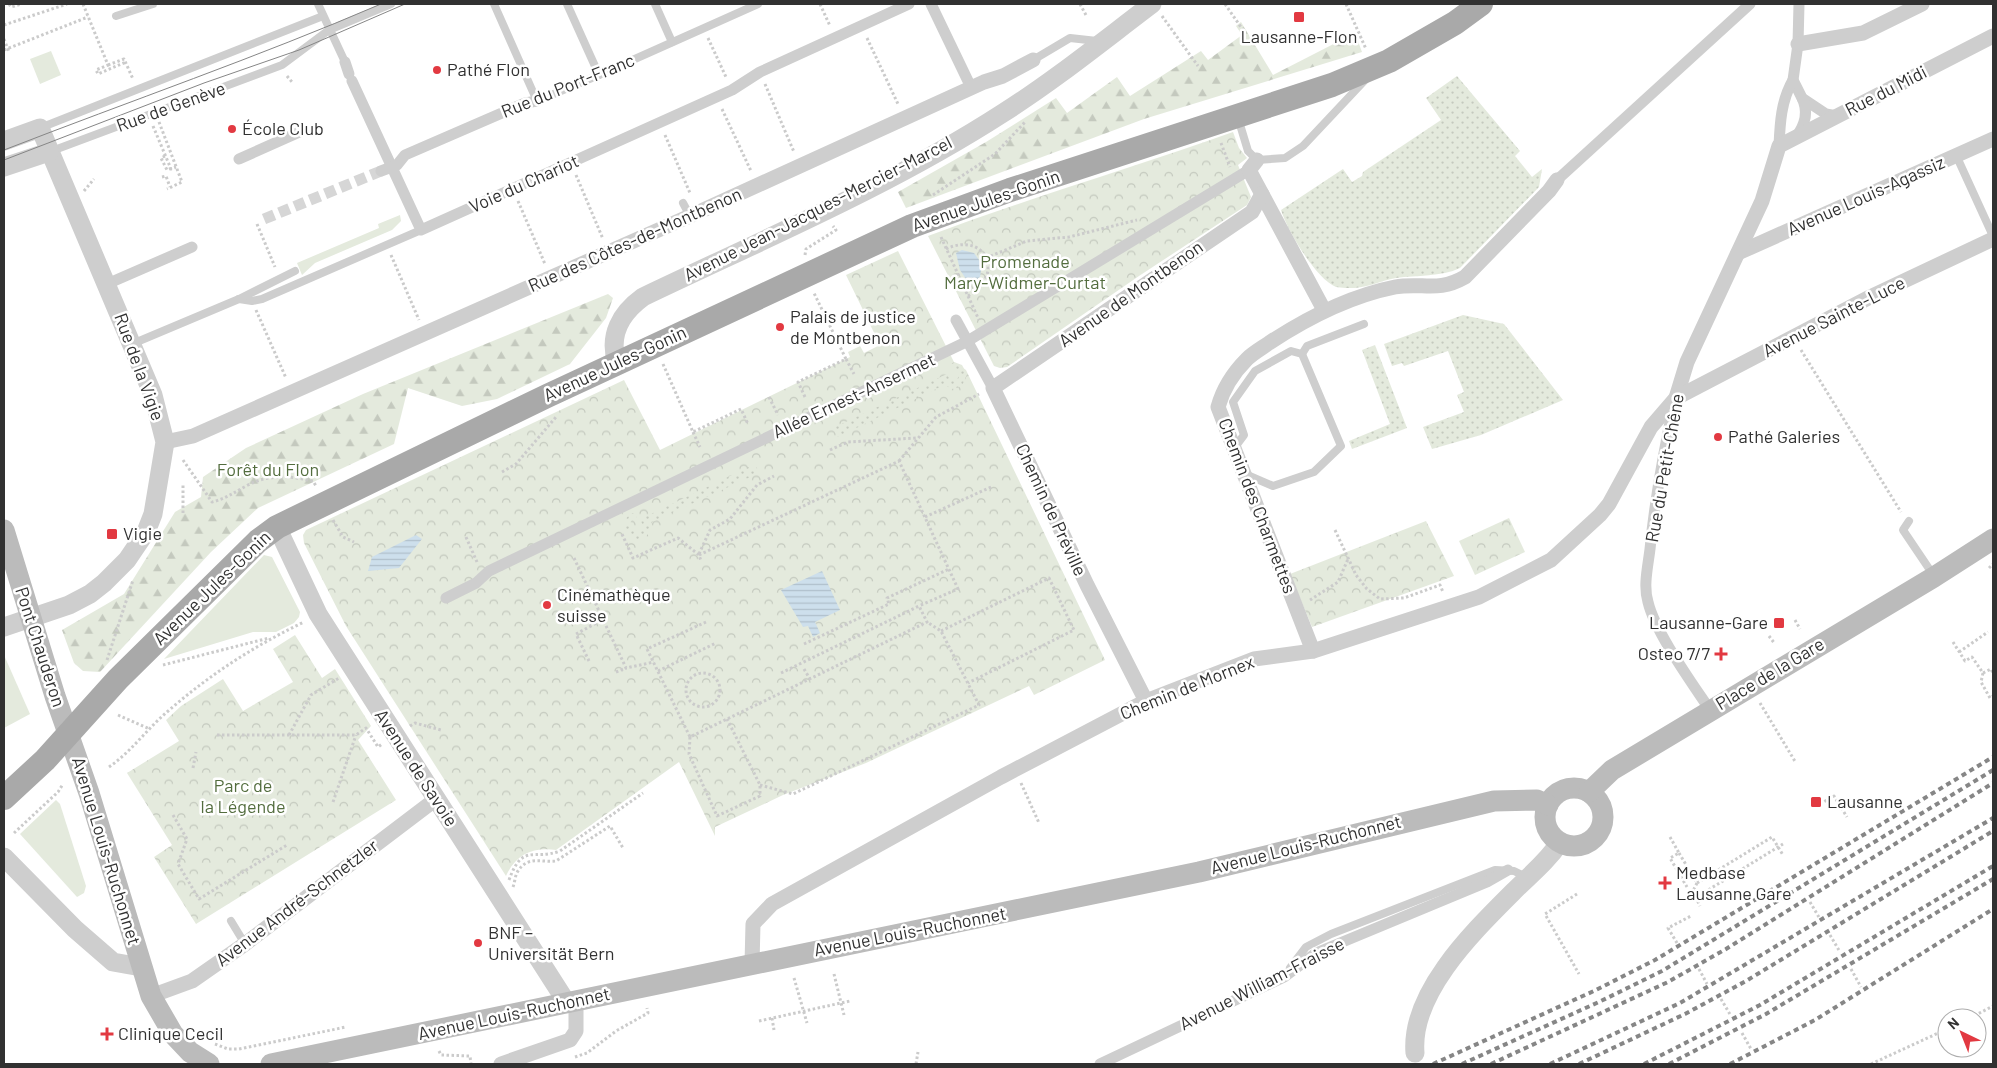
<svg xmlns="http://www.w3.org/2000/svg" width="1997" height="1068" font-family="Barlow,sans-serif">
	<defs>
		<pattern id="forest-firs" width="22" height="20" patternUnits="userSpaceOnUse" patternTransform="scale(1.25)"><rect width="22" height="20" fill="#e4eadd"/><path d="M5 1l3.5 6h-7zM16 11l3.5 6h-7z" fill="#c4c9be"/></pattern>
		<pattern id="park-crowns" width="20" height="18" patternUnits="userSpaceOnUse" patternTransform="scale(1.25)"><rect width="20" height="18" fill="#e4eadd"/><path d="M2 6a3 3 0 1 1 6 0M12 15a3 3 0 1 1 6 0" fill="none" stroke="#c4c9be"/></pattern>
		<pattern id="garden-dots" width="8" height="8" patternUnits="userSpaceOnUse" patternTransform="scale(1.25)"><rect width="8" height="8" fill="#e4eadd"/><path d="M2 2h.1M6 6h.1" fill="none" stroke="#c4c9be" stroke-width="1.8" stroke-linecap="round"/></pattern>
		<pattern id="water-rules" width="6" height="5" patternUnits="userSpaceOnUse" patternTransform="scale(1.25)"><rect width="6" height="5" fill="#cddfec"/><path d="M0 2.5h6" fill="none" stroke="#b0c0cb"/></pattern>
	</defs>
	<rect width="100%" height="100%" fill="#fff"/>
	<g fill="#e4eadd">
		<path d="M51,51L61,75L40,84L30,59Z"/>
		<path d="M400,215L401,221L392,230L315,263L302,275L297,263L379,228L378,224Z"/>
		<path d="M264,555L272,557L300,612L299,617L294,623L276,632H253L164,659Z"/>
		<path d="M4,655L30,714L4,728Z"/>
		<path d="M56,800L60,804L86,886L84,893L77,897L20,834Z"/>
	</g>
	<g fill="url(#forest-firs)">
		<path d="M1241,22L1273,75L1355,33L1362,52L1144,119L906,208L898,192L986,142L1056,98L1067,113L1117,77L1130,96L1201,51L1208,60L1242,35L1236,26Z"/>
		<path d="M608,294L613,298L606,318L570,364L497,399L462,406L408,388L394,444L258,508L211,552L100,672L83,671L74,663L62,630L124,594L175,512L201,497L203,477L246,448L363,394Z"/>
	</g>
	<g fill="url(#park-crowns)">
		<path d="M1233,132L1239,148L1247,158L1238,165L1251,197L1247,205L1139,276L1007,367L1000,368L994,366L928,236C1029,198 1132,168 1233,132Z"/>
		<path d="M898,251L954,362L966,370L1105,660L1034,695L1029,686L866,763L783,795L715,827V836L679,762L556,850C533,847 516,854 506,876L346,626L304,543L303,535L306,530L624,380L660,450L850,357L848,352L860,346L864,353L880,345L846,275Z"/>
		<path d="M1509,518L1525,552L1475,575L1459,541Z"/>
		<path d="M1426,521L1454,576L1312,627L1290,574Z"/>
		<path d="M295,635L322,678L335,669L371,726L358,740L396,800L196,924L154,857L172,845L127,773L179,741L166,720L181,706L223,679L243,711L293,682L273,649Z"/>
	</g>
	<g fill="url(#garden-dots)">
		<path d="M1457,76L1520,151L1515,156L1532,177L1542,169L1539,187L1460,268C1441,277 1417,275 1396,278C1383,280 1369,287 1355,288C1350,288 1341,288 1336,287C1316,279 1287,230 1281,210L1343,169L1352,182L1362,176L1363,172L1441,120L1426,98Z"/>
		<path d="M1463,315L1504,324L1563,400L1481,435L1432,449L1423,427L1464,412L1457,395L1464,392L1448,351L1404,366L1402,363L1392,366L1384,344Z"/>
		<path d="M1375,345L1407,428L1352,449L1349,441L1390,424L1362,350Z"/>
		<path d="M954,362L962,365L967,374L962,386L953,389L944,385L838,437L833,428L947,374L950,380H957L960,373L955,368H951V364Z"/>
		<path d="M755,464L759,473L652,522L651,530L644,539H633L625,532L624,521L630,514L638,512L636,518L631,521L630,527L634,531L640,530L643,525L640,520L644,514L647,516Z"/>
	</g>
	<g fill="url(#water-rules)">
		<path d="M962,250L974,253L982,264L980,277L970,285L960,270L956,253Z"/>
		<path d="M416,535L422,539L399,568L368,571L372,557Z"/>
		<path d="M822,571L840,610L815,622L820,633L813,637L808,626L803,627L781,590Z"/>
	</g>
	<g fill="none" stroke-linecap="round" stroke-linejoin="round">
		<path stroke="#d6d6d6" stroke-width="11" stroke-dasharray="11 5.5" stroke-linecap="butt" d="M264,219L381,171"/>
		<g stroke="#cbcbcb" stroke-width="3" stroke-dasharray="2.5 2.5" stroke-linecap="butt">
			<path d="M9,4L11,7L22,4"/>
			<path d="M83,4L108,65L96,70L98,74L126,62"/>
			<path d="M820,4L830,26"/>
			<path d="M1080,4L1087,17"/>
			<path d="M1225,4L1245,33"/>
			<path d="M1346,4L1366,49"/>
			<path d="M1162,16L1198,66"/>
			<path d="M4,25L67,4"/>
			<path d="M708,38L726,77"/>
			<path d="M867,38L898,104"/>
			<path d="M4,39L9,52"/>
			<path d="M4,50L88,17"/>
			<path d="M108,65L124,59L133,79"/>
			<path d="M287,76L292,82"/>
			<path d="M765,84L794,152"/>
			<path d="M722,109L751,171"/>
			<path d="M159,122L182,182L167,189"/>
			<path d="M153,126L171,169L176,167"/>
			<path d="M665,135L690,193"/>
			<path d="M1221,143L1230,167"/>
			<path d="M165,156L161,158L167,170L172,168"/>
			<path d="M576,175L603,239"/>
			<path d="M162,177L166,176L170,187"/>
			<path d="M84,191L94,179"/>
			<path d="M933,195L995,154L1026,121"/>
			<path d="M518,201L545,264"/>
			<path d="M257,224L275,267"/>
			<path d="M941,237L979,320"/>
			<path d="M946,249C984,231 1007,273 968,296"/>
			<path d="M391,255L419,320"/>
			<path d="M805,255L806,249L836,230L833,226"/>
			<path d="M986,258L1027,241L1069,237L1137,220"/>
			<path d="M256,310L286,378"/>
			<path d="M1801,350L1901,512"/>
			<path d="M846,359L854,374"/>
			<path d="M663,364L693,432L741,409L748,424"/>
			<path d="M769,397L778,415"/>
			<path d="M805,397L798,382L846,359L814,293"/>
			<path d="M693,432L700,447"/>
			<path d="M830,450L848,442L916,438"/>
			<path d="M183,460L212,502C225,499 235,492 248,485C269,474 291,476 313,481L316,486"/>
			<path d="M899,461L936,417L979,394"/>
			<path d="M502,472L516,464L556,417"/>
			<path d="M183,513V484"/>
			<path d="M925,517L991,487"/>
			<path d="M333,520L343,537L354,542"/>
			<path d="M1335,530L1356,575L1367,589L1380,599L1404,598L1440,585L1443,592"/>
			<path d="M622,534L633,558L678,538L699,555L701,561"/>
			<path d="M466,537L477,562"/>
			<path d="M699,554L710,530L730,519L757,485L774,476"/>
			<path d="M699,555L899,461L958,589L919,606"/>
			<path d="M574,558L626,668L654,662"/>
			<path d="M1989,568L1993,564"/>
			<path d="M1310,600L1338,582L1348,559"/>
			<path d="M1795,620L1800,629"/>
			<path d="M706,622L647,649L690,737L927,622L919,606L781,673"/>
			<path d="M941,631L1049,578L1074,630L968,683"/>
			<path d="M1769,636L1775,644"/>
			<path d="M1953,642L1965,661L1972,657L1983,673L1981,682L1990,698L1993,696"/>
			<path d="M804,644L889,604L887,598L949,569"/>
			<path d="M1959,652L1988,632"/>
			<path d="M107,660L133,580"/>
			<path d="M589,661L576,634L602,620"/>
			<path d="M163,665L269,638"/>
			<path d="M804,669L810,679"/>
			<path d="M658,671L716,643"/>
			<path d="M616,672L626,668"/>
			<circle cx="703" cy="690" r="17"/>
			<path d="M1983,673L1991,669L1993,673"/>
			<path d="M1760,703L1796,763"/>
			<path d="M118,715L150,729"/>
			<path d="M410,726L415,723L441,730"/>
			<path d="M217,735H356L366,728L378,747L382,744"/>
			<path d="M289,735L311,695L339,678"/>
			<path d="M690,737L689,754L717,816L760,796V785L727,719"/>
			<path d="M109,767C131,752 147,729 167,712C209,675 254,646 304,622"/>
			<path d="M193,768L196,752"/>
			<path d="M1021,783L1039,823"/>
			<path d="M760,785L793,794L979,705L941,631L927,622"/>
			<path d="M333,802L356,735"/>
			<path d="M1820,804L1834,796L1847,817"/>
			<path d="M173,815L187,839L178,864L199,899L287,845"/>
			<path d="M14,833L58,792L63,784"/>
			<path d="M1670,837L1679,853L1670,858L1687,887"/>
			<path d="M1679,853L1697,883L1772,837L1783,855"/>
			<path d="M509,880C523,842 533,861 560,851L643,793"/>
			<path d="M1697,883L1693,891L1700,906"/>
			<path d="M513,887C515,882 515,875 518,871C528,855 543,863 556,861L610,826L623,848"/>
			<path d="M1577,894L1545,914L1579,974"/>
			<path d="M1700,895L1783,844"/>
			<path d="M1810,902L1820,919"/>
			<path d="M1830,935L1840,952"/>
			<path d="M1677,943L1668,928L1691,916"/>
			<path d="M1699,969L1707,984"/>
			<path d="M1851,969L1861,987"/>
			<path d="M834,974L844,1015"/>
			<path d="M794,978L807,1023"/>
			<path d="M1721,999L1731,1016"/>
			<path d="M772,1018L774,1030"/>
			<path d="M1970,1018L1993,1006"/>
			<path d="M759,1021L850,1001"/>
			<path d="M1742,1033L1751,1049"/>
			<path d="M215,1044L228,1049H239L346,1027"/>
			<path d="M439,1051L441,1055L470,1056L471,1064"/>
			<path d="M575,1057L587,1053L616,1031L648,1013L647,1008"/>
			<path d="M916,1064L918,1052"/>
			<path d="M1871,1064L1947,1029"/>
		</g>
		<g stroke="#cecece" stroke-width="8">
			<path d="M318,4L345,62"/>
			<path d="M494,4L537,101L599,75L758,4"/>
			<path d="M567,4L599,75"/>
			<path d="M655,4L672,42"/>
			<path d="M116,16L153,4"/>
			<path d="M1033,60L1070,38L1097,41"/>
			<path d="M1238,118L1248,151L1257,160L1285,158L1303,146L1366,79"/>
			<path d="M40,128L323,16"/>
			<path d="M49,152L282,65L329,30L391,4"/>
			<path d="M1956,155L1993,236"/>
			<path d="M683,203L690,216"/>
			<path d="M239,299L252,301L262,299L421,230"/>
			<path d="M132,344L239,299L295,271"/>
			<path d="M1302,354L1307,346L1364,324"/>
			<path d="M1235,447L1244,435L1233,402L1255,371L1291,351L1302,354L1341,446L1314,472L1273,486L1245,474"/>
			<path d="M1909,521L1903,530L1934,576"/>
			<path d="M231,921L245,944"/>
			<path d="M1290,968L1306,947L1331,934L1495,870L1514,871L1526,877"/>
		</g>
		<g stroke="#cecece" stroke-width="11">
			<path d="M931,4L968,81"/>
			<path d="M1799,4L1798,44L1793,80L1802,98L1826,114L1837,116"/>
			<path d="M345,62L349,74"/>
			<path d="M352,81L421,230L732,90L760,72L909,4"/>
			<path d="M1796,137C1805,125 1809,112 1802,98"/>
			<path d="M1779,146C1780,123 1781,101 1793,80"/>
			<path d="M239,159L304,130"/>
			<path d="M381,171L397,165L405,155L525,103L537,101"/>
			<path d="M1557,180L1750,4"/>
			<path d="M107,284L192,247"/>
			<path d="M956,320L993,388"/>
			<path d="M1675,399C1664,449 1655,499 1650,549C1648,566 1643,586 1648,602C1655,632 1692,683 1710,710"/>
			<path d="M446,598L476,583L489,571L966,342L1249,170"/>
			<path d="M1100,1064L1284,977L1316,953L1487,882L1508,870"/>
		</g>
		<g stroke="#cecece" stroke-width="15">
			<path d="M1798,44L1863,33L1922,4"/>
			<path d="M1257,160L1249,170L1324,310"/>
			<path d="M1738,253L1993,139"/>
			<path d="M1676,398L1687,362L1762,201L1779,146L1993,36"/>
			<path d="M165,442L193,436L690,216L984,82L1003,76L1033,60"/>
			<path d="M1313,651L1218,407C1223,389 1234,372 1247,359C1253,353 1262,348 1269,343C1307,318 1350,296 1395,287C1423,282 1437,293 1465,277L1549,191L1557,180"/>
			<path d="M1146,701L1087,585L993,388L1252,212L1262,194"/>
			<path d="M752,964L753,924L772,904L1001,777L1146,701L1254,659L1313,651L1479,597L1551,560L1600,515L1609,504L1651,427L1676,398L1870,297L1993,239"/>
			<path d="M151,996L192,981L245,944L436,799"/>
			<path d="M501,1064L570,1040L576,1031V1001"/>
		</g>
		<g stroke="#cecece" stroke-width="19">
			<path d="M4,141L40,128L153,395L165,442L153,514L146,532L127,560L104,583L90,594L69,605L4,627"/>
			<path d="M4,167L49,152"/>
			<path d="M617,363C608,335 621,313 643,297C764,239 890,186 1003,113C1055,80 1103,41 1152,4"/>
			<path d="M277,527L318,614L567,1003"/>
			<path d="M4,857L75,929L113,962L141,967"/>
			<path d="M1415,1053C1410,993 1473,932 1513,892C1530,875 1547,862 1560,842"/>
		</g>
		<g stroke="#bbb" stroke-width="21">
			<path d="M4,530L55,696L89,793L151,996L173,1034L190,1052L209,1064"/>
			<circle cx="1574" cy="817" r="29"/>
			<path d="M1589,792L1612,770L1934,577L1993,539"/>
			<path d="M271,1064L1199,872L1494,801L1537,800L1548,805"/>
		</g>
		<path stroke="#a9a9a9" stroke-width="24" d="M4,798L45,760L118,679L258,541L277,527L547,396L912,226L1010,190L1332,85L1389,61L1455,23L1481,4"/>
		<g stroke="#868686" stroke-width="1">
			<path d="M4,150C130,101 258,57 381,4"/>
			<path d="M4,160L204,83L299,50L405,4"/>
		</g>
		<g stroke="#868686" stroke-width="4" stroke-dasharray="5 4" stroke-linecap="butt">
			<path d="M1433,1064L1596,990L1655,960L1993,757"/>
			<path d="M1462,1064L1601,1001L1662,971L1993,770"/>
			<path d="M1491,1064L1668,982L1726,949L1993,783"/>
			<path d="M1550,1064L1680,1003L1993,818"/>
			<path d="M1579,1064L1685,1014L1746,981L1993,831"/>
			<path d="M1644,1064L1760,1005L1993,866"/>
			<path d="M1669,1064L1766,1014L1993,879"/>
			<path d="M1730,1064L1815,1020L1993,909"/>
		</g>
	</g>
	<g fill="#e23941" stroke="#fff" stroke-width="2">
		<rect x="1293" y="11" width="12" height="12" rx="2.5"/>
		<circle cx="437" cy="70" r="5"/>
		<circle cx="232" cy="129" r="5"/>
		<circle cx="780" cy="327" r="5"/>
		<circle cx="1718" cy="437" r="5"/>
		<rect x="106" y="528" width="12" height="12" rx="2.5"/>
		<circle cx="547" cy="605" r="5"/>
		<rect x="1773" y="617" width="12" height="12" rx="2.5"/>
		<path d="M1718.5 646.5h5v5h5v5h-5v5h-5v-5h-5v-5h5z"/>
		<rect x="1810" y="796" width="12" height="12" rx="2.5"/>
		<path d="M1662.5 875.5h5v5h5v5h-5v5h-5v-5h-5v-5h5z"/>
		<circle cx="478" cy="943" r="5"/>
		<path d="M104.5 1026.5h5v5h5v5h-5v5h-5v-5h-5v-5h5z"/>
	</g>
	<g text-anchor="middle" stroke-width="5" stroke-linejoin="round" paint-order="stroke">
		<g font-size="18" fill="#313131" stroke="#fff" text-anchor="start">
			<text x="1299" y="43" text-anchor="middle">Lausanne-Flon</text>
			<text x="447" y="76">Pathé Flon</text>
			<text x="242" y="135">École Club</text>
			<text x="790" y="323">Palais de justice<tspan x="790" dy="21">de Montbenon</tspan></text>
			<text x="1728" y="443">Pathé Galeries</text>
			<text x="123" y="540">Vigie</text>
			<text x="557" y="601">Cinémathèque<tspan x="557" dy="21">suisse</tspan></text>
			<text x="1768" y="629" text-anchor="end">Lausanne-Gare</text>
			<text x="1710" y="660" text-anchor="end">Osteo 7/7</text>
			<text x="1827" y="808">Lausanne</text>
			<text x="1676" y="879">Medbase<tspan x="1676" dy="21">Lausanne Gare</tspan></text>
			<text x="488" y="939">BNF –<tspan x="488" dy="21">Universität Bern</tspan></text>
			<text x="118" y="1040">Clinique Cecil</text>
		</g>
		<g font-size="18" fill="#313131" stroke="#fff">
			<text transform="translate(568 86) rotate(-22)" y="6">Rue du Port-Franc</text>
			<text transform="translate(1886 91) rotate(-27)" y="6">Rue du Midi</text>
			<text transform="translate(171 107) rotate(-20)" y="6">Rue de Genève</text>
			<text transform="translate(524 184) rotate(-24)" y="6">Voie du Chariot</text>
			<text transform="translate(1866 196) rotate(-24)" y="6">Avenue Louis-Agassiz</text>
			<text transform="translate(986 201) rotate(-19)" y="6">Avenue Jules-Gonin</text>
			<text transform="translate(818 209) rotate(-27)" y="6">Avenue Jean-Jacques-Mercier-Marcel</text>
			<text transform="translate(635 240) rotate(-24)" y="6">Rue des Côtes-de-Montbenon</text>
			<text transform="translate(1131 294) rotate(-35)" y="6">Avenue de Montbenon</text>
			<text transform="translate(1834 317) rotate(-27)" y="6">Avenue Sainte-Luce</text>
			<text transform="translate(615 364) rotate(-25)" y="6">Avenue Jules-Gonin</text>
			<text transform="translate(139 367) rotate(70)" y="6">Rue de la Vigie</text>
			<text transform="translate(854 396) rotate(-25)" y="6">Allée Ernest-Ansermet</text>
			<text transform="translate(1665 468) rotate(-80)" y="6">Rue du Petit-Chêne</text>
			<text transform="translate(1257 506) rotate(69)" y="6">Chemin des Charmettes</text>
			<text transform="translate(1051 510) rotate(65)" y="6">Chemin de Préville</text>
			<text transform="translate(212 588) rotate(-44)" y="6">Avenue Jules-Gonin</text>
			<text transform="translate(40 647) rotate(72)" y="6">Pont Chauderon</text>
			<text transform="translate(1770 674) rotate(-31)" y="6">Place de la Gare</text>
			<text transform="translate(1187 688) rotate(-22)" y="6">Chemin de Mornex</text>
			<text transform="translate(416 768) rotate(57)" y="6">Avenue de Savoie</text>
			<text transform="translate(1306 845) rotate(-14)" y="6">Avenue Louis-Ruchonnet</text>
			<text transform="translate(106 851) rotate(73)" y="6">Avenue Louis-Ruchonnet</text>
			<text transform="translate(297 903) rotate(-37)" y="6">Avenue André-Schnetzler</text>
			<text transform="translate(910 932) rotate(-11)" y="6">Avenue Louis-Ruchonnet</text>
			<text transform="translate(1262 984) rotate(-27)" y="6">Avenue William-Fraisse</text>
			<text transform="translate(514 1014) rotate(-12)" y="6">Avenue Louis-Ruchonnet</text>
		</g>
		<g font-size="18" fill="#536d3e" stroke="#fff">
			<text x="1025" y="268">Promenade<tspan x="1025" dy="21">Mary-Widmer-Curtat</tspan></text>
			<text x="268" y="476">Forêt du Flon</text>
			<text x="243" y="792">Parc de<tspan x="243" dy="21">la Légende</tspan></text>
		</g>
	</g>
	<rect width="1997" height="1068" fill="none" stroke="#313131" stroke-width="10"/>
	<g transform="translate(1962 1033) rotate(317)"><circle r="24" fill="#ffffff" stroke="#adadad"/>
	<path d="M0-4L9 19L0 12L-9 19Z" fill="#e23941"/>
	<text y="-8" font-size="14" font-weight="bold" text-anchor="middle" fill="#313131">N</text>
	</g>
</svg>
